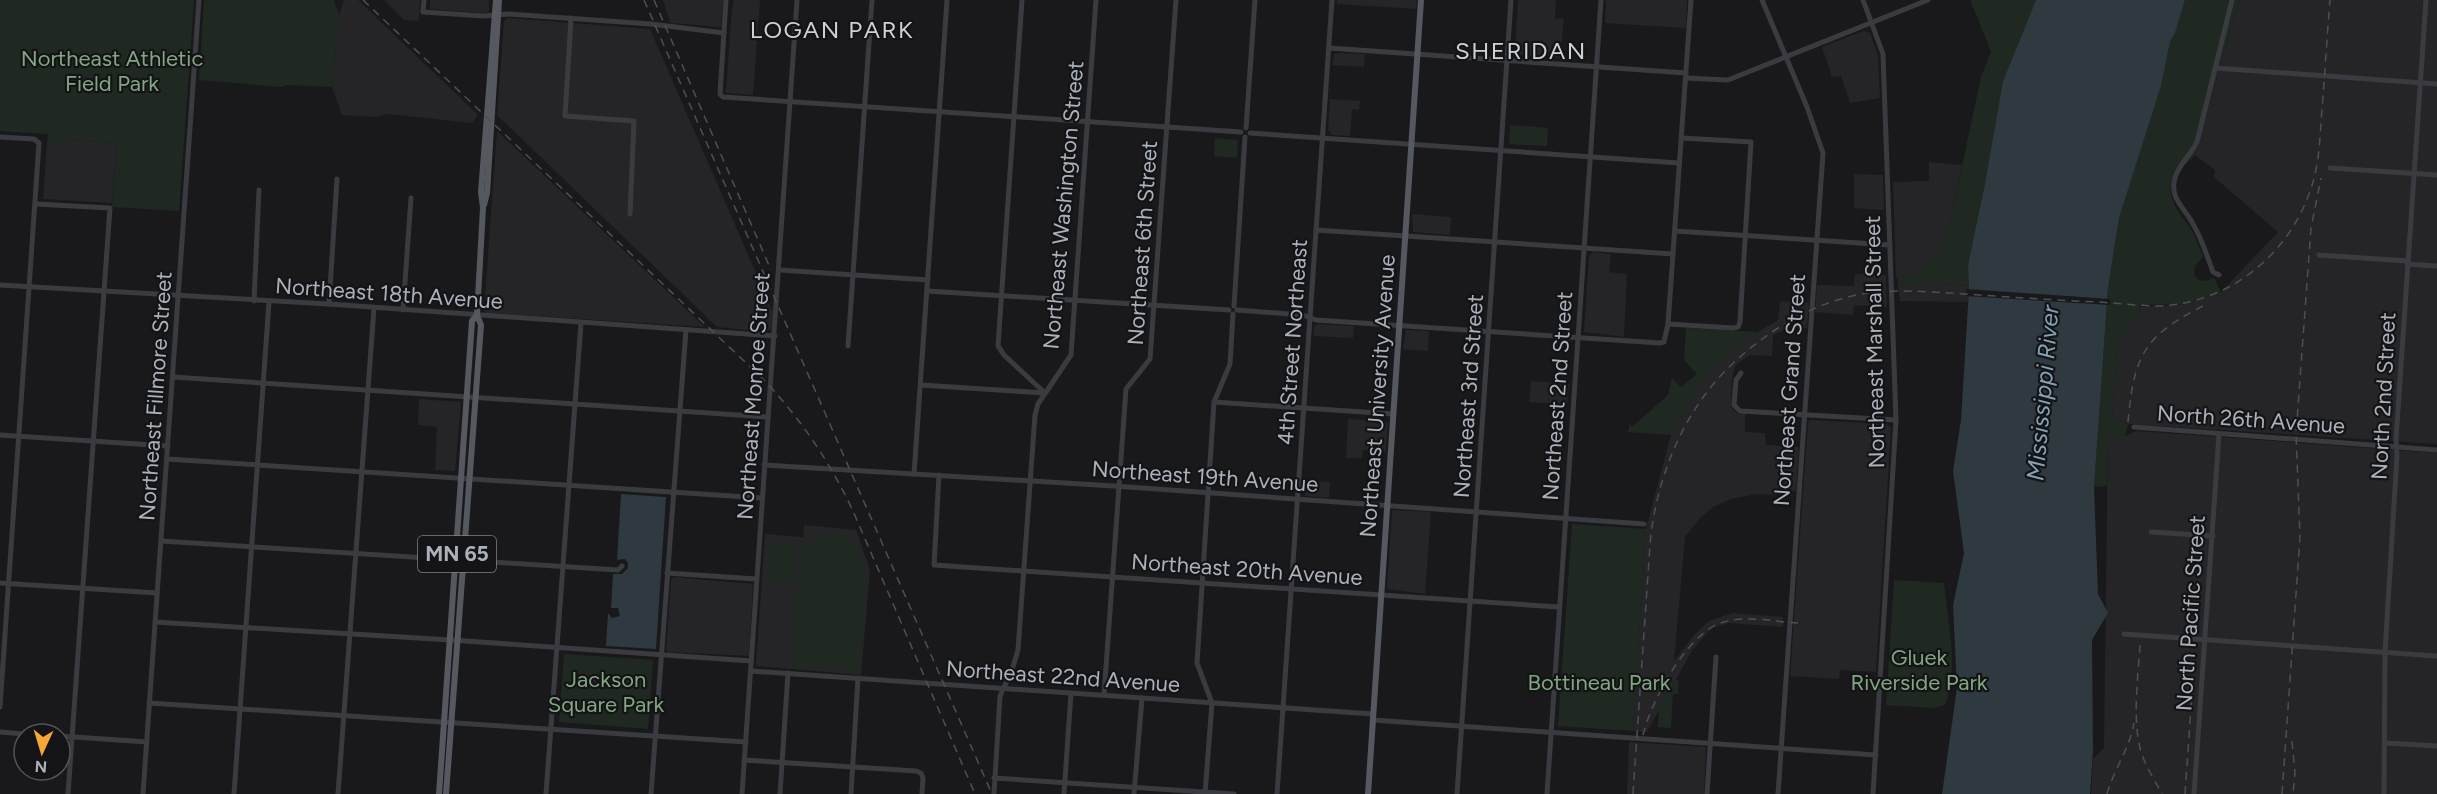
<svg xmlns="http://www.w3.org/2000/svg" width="2437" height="794" font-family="Figtree,sans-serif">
	<rect width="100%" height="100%" fill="#19191b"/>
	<g fill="#252528">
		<path d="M344,0H358L478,115L472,123L388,114L375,117L342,115L332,87L339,15Z"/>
		<path d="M384,0H420L419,21L404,20Z"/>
		<path d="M430,0H489V11L486,13L430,9Z"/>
		<path d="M663,0H723L721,27L670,23Z"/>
		<path d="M734,0H760L753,95L726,93L724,90L726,89L732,9Z"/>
		<path d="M1337,0H1417L1416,9L1337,4Z"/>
		<path d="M1518,0H1556L1555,18L1564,19L1560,58L1515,54Z"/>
		<path d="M1606,0H1687L1686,28L1605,23Z"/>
		<path d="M2239,0H2437V444L2128,424L2112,416L2118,338L2139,315L2140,307L2185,304L2221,292L2278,232L2214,177L2215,170L2195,155Z"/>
		<path d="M507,18L650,29L773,312L771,329L766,332L717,327L497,115L504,21Z"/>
		<path d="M1863,31L1870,33L1878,55L1880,98L1850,103L1841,76L1832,77L1822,47Z"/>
		<path d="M1335,53L1365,54L1364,67L1332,65Z"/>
		<path d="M1330,99L1360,101L1359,110L1352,109L1350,136L1332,135L1328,130Z"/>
		<path d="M497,131L705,327L487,313L484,311Z"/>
		<path d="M70,140L117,143L112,203L43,199L47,143L69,144Z"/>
		<path d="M1929,162L1962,165L1947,237L1934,258L1921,269L1909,276L1896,278L1893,182L1929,181Z"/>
		<path d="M1854,174L1883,175L1884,210L1854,208Z"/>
		<path d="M1412,214L1451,217L1450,235L1413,232Z"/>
		<path d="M1593,252L1611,254L1609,272L1627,274L1624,337L1584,332L1589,256Z"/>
		<path d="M1855,274L1886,275L1887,307L1854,305L1853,315L1815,312L1817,285L1854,286Z"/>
		<path d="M1941,284L1969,286L1968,302L1900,301L1898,287Z"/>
		<path d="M1780,301L1809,303L1807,328H1788L1773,335L1772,356L1749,355L1735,366L1732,380L1731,407L1737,413L1745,414V432L1765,433L1766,445L1799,447L1796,492L1792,491V496L1757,494L1731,499L1713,507L1700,518L1685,537L1674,661L1695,634L1709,621L1733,613L1783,617V627L1729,623L1713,627L1693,649L1647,732L1633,731L1646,529L1671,435L1702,382L1716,365L1758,332L1778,320Z"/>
		<path d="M1317,324L1354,326L1353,338L1314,336V327Z"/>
		<path d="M1406,330L1429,331L1428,351L1403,349Z"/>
		<path d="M1531,381L1569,384L1567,405L1529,402Z"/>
		<path d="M419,399L461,402L455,471L435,470L437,427L418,425Z"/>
		<path d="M1348,419L1388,422L1386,452L1363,450L1362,458H1346Z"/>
		<path d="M1811,420L1887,424L1891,428L1876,672L1840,670L1839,679L1790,676L1808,422Z"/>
		<path d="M2137,431L2437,453V794H2091L2093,759L2104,748L2108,435L2125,436Z"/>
		<path d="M1304,480L1330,482L1329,498L1305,496Z"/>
		<path d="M1395,510L1431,512L1425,594L1387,589L1392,511Z"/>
		<path d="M804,525L856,530L870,570L861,675L756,666L765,534L803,537Z"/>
		<path d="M674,577L753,584L749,656L668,652L666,650L671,580Z"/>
		<path d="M1629,742L1706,747L1704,794H1627Z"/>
	</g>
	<g fill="#202921">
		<path d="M0,0H194L179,211L112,207L117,143L70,140L69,145L47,143L48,134L0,131Z"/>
		<path d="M204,0H334L339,15L332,87L286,85L282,87L199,80Z"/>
		<path d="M1970,0H2036L2003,81L1985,183L1968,265L1969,286L1941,284L1898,287V278C1923,273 1934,257 1947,237L1981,77L1991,51Z"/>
		<path d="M2185,0H2239L2195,155L2187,163L2182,160C2167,179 2167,196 2181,216C2183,220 2187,223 2190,227C2195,236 2200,249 2203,257L2195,266L2194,275L2199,280L2206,281L2214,278L2221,292L2185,304L2140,305L2139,315L2118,338L2112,416L2128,424L2125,436H2108L2107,486L2094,487L2108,288L2119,218L2161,86L2170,42L2175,33Z"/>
		<path d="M1510,125L1548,128L1547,146L1509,144Z"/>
		<path d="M1215,138L1238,140L1237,158L1214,156Z"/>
		<path d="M1686,328L1758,332L1716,365L1702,382L1671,435L1628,432L1630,424L1632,427L1668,395L1672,378L1681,387L1697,374L1684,360Z"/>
		<path d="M1572,524L1646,529L1633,731L1558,726Z"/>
		<path d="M833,533L842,534L852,541L868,571L859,670L793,666L800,553L812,538Z"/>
		<path d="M770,544L797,545L795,581L768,580Z"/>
		<path d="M1894,580L1944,583C1948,619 1959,671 1945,705L1933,708L1886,705Z"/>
		<path d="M564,654L653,660L648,729L559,722Z"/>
		<path d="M1675,680H1679L1678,694H1673L1671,728L1658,727L1659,709Z"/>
	</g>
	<g fill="#2e3940">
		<path d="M2036,0H2185L2175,33L2170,42L2161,86L2119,218L2108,288L2094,487L2098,594L2108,613L2092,640L2093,751L2090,794H1942L1957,688L1953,605L1964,553L1953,471L1961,420L1969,289L1968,265L1985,183L2003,81Z"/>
		<path d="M621,494L666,497L656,649L606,646L608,613L612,618L620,616L618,608H611L613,574H622L628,568V563L625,559L617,560Z"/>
	</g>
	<path fill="#19191b" d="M1966,289L2110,299V305L1966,296Z"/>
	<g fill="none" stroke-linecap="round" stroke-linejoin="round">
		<g stroke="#3a3b40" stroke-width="5">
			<path d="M424,0L423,12L484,16L507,14L651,24L724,33"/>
			<path d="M726,0L720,94L723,97L1241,132"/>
			<path d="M1022,0L998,346L1004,355L1045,393"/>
			<path d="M1762,0L1807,107L1823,153L1778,794"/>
			<path d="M1863,0L1883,54L1896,420L1873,794"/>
			<path d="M571,18L565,116L634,121L630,214"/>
			<path d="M1329,48L1686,73"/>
			<path d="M2215,68L2437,84"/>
			<path d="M1686,78L1728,80L1928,0"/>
			<path d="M1246,128L1255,0"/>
			<path d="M1250,133L1679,163"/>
			<path d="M0,137L34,139L39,143L0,707"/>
			<path d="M2330,168L2437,175"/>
			<path d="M36,204L110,208L68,794"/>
			<path d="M1316,230L1673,254"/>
			<path d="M1675,231L1890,245"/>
			<path d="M2319,255L2408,261"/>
			<path d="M2407,264L2437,266"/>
			<path d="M780,270L928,280"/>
			<path d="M2219,275L2213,272C2207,256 2202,239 2193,224C2185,208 2169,199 2175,178C2178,165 2191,155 2197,142L2232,0"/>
			<path d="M0,285L329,304L775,336"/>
			<path d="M927,291L1229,310"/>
			<path d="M254,301L259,190"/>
			<path d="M329,304L337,179"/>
			<path d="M1234,306L1245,137"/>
			<path d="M403,310L411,198"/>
			<path d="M1237,310L1303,315L1316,320L1660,343L1664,342L1668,324L1691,0"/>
			<path d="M1668,324L1733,328L1738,327L1740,322L1751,142L1682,138"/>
			<path d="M848,346L872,0"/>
			<path d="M1741,373L1736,380L1734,405L1740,411L1896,420"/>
			<path d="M173,377L767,417"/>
			<path d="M921,385L1045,393"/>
			<path d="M1214,402L1393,414"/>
			<path d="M2134,427L2437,450"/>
			<path d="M0,435L168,446"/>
			<path d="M167,459L762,498"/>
			<path d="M764,465L1114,486L1644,524"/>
			<path d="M914,474L947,0"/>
			<path d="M939,475L934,565L1559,607"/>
			<path d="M2151,532L2213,536"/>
			<path d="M161,541L618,570L622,566"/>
			<path d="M667,573L756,579"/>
			<path d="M0,583L157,593"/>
			<path d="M155,622L451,640L751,661"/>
			<path d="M2124,634L2437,656"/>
			<path d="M751,671L1373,714"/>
			<path d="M1104,695L1126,389L1150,359L1176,0"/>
			<path d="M149,703L746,742"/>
			<path d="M1373,720L1876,755"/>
			<path d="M0,732L24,734"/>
			<path d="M60,736L147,742"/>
			<path d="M2385,743L2437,746"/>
			<path d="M744,760L916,771L921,773L923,778L922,794"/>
			<path d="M994,778L1234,794"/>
			<path d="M143,794L199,0"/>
			<path d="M234,794L269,302"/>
			<path d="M338,794L374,308"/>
			<path d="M546,794L581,323"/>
			<path d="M651,794L686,330"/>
			<path d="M742,794L797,0"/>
			<path d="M780,794L788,673"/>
			<path d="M851,794L858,678"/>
			<path d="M994,794L1000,696L1012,670L1018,650L1035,415L1038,404L1071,355L1096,0"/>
			<path d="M1064,794L1071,693"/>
			<path d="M1134,794L1142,698"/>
			<path d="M1205,794L1212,703L1197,663L1214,402L1230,364L1233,314"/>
			<path d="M1277,794L1332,0"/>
			<path d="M1457,794L1511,0"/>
			<path d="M1547,794L1601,0"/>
			<path d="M1707,794L1716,657"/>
			<path d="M2194,794L2219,434"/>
			<path d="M2384,794L2385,652L2397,456L2396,439L2426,0"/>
		</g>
		<g stroke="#56585f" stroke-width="6">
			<path d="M484,205L487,193L499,0"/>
			<path d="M439,794L472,321L477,315"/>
			<path d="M446,794L481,325L477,315L483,208L481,192L496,0"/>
			<path d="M1368,794L1421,0"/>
		</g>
		<g stroke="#4d4f55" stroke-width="1.5" stroke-dasharray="8 6" stroke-linecap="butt">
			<path d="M363,0L763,379C801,419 830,462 853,511L975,794"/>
			<path d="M644,0L992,794"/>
			<path d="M654,0L771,270"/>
			<path d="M2128,422C2134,353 2145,335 2207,304"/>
			<path d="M2140,645C2138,679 2132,718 2141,752C2146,767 2155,781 2162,794"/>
			<path d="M1643,735C1651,701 1688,631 1724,622C1748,615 1775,622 1798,623"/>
			<path d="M2292,741L2295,773L2293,794"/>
			<path d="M1633,794L1650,545C1655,482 1682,414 1727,369C1763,334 1806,306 1856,295C1892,288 1929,292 1965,294C2009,297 2053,300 2097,302C2118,303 2139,306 2161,306C2233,302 2293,251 2313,182C2320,158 2320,133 2322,109C2325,73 2327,36 2330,0"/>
			<path d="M2107,794C2114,769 2130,748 2134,723"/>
			<path d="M2185,794L2192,692"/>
			<path d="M2282,794L2300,537L2296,434L2311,228L2321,178"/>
		</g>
	</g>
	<g text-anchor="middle" stroke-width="4.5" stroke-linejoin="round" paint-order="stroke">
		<rect fill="#141416" stroke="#7e828a" stroke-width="1.5" x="418" y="536" width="78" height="36" rx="4.5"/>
		<g font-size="21" font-weight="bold" fill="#abb1bb">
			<text x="457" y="561">MN 65</text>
		</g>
		<g font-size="22" fill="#82a682" stroke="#141416">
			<text x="112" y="66">Northeast Athletic<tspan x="112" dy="25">Field Park</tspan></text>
			<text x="1919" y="665">Gluek<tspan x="1919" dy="25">Riverside Park</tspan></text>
			<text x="606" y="687">Jackson<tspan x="606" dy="25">Square Park</tspan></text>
			<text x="1599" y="690">Bottineau Park</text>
		</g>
		<g font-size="22" fill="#abb1bb" stroke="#141416">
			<text transform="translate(1063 205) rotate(-85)" y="8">Northeast Washington Street</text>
			<text transform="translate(1142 243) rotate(-86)" y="8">Northeast 6th Street</text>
			<text transform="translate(389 293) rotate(4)" y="8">Northeast 18th Avenue</text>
			<text transform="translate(1292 342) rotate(-86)" y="8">4th Street Northeast</text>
			<text transform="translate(1874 342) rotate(-91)" y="8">Northeast Marshall Street</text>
			<text transform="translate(1789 390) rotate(-86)" y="8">Northeast Grand Street</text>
			<text transform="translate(155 396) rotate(-86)" y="8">Northeast Fillmore Street</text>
			<text transform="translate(753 396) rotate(-86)" y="8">Northeast Monroe Street</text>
			<text transform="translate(1377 396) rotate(-86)" y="8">Northeast University Avenue</text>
			<text transform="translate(1468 396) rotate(-86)" y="8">Northeast 3rd Street</text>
			<text transform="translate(1557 396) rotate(-86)" y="8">Northeast 2nd Street</text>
			<text transform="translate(2383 396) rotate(-87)" y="8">North 2nd Street</text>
			<text transform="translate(2251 419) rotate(4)" y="8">North 26th Avenue</text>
			<text transform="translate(1205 476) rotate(4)" y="8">Northeast 19th Avenue</text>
			<text transform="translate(1247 569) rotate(4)" y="8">Northeast 20th Avenue</text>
			<text transform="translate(2190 613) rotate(-86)" y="8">North Pacific Street</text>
			<text transform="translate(1063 676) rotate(4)" y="8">Northeast 22nd Avenue</text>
		</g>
		<g font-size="24" letter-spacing="1.5" fill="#ccd0d7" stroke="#141416">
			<text x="832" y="38">LOGAN PARK</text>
			<text x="1521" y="59">SHERIDAN</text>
		</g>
		<g font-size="24" font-style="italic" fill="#82a2b6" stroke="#141416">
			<text transform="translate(2043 393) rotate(-85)" y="8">Mississippi River</text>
		</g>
	</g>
	<g transform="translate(42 752) rotate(184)"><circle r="28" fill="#141416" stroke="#505358" stroke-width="1.5"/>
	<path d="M0-4.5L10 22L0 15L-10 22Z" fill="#f6a736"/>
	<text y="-9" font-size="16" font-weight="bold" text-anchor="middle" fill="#abb1bb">N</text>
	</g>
</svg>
